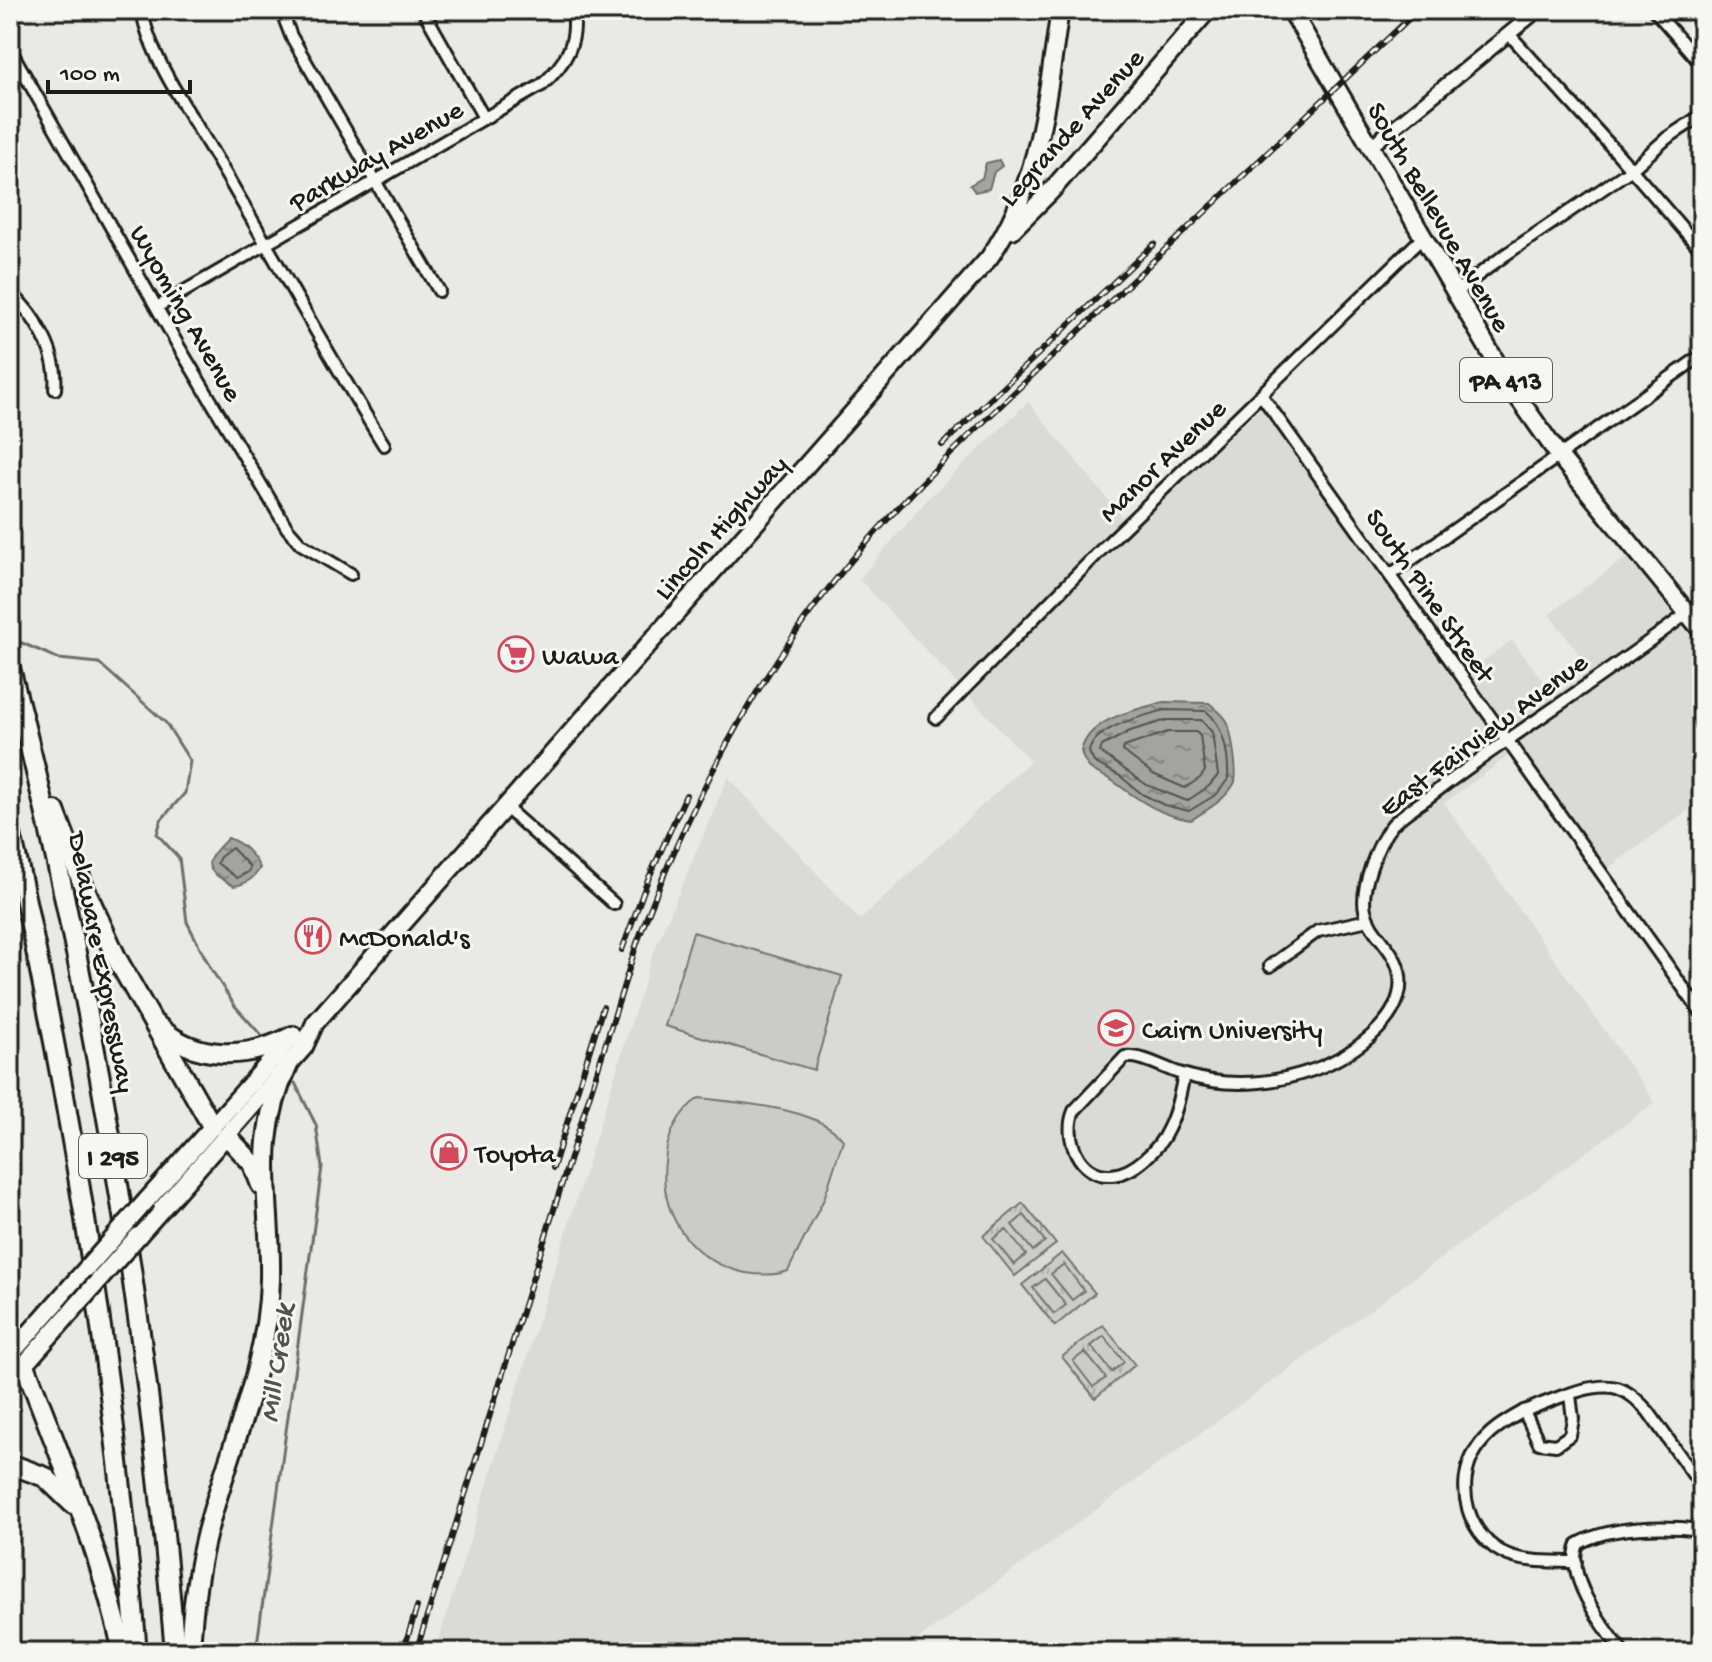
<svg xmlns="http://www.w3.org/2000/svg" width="1712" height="1662" font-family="'Gochi Hand',sans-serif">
	<defs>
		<pattern id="grass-tufts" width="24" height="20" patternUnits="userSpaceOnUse" patternTransform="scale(2)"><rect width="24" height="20" fill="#cbcbc7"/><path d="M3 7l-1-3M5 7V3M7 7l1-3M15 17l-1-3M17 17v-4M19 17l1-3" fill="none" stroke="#aeaeaa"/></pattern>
		<pattern id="water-ripples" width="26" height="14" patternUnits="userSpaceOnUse" patternTransform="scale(2)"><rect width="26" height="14" fill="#a3a3a1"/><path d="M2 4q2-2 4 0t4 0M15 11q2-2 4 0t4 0" fill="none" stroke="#848482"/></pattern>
	</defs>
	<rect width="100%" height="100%" fill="#e9e9e5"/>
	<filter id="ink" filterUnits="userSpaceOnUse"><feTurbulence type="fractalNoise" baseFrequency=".0125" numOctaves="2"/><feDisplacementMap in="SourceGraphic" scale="16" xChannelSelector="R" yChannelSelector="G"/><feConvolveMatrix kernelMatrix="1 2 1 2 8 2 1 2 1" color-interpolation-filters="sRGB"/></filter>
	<g filter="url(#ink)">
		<path fill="#dadad6" d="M1028,402L1132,529L1263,406L1456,681L1512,640L1554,695L1591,670L1549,614L1627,557L1702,650V800L1606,870L1514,752L1444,803L1655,1102L901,1652H435L653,954L728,777L860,920L1030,761L859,579L928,499Z"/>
		<g fill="url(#grass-tufts)" stroke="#747472" stroke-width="2">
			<path d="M1023,1203L1056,1244L1015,1276L983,1236Z"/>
			<path d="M1062,1253L1095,1293L1055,1326L1022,1285Z"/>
			<path d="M1103,1325L1135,1365L1095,1398L1062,1357Z"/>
		</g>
		<g fill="#cbcbc7" stroke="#747472" stroke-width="2">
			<path d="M693,932L842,976L814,1070L665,1026Z"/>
			<path d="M699,1098C739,1103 819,1107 843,1140L824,1199L788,1271C775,1276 759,1275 746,1273C691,1262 659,1215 665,1161C667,1136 678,1112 699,1098Z"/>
			<path d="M1024,1215L1045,1241L1033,1251L1012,1225Z"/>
			<path d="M1006,1229L1026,1255L1014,1265L993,1239Z"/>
			<path d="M1064,1264L1084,1291L1072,1300L1051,1274Z"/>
			<path d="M1045,1279L1066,1305L1054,1314L1033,1288Z"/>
			<path d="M1104,1336L1124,1362L1112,1372L1091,1346Z"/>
			<path d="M1085,1352L1106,1378L1093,1387L1073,1361Z"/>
		</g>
		<g fill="url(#water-ripples)" stroke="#6d6d6c" stroke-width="2">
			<path d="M999,160L1002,166L994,172L989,189L975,192L970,185L982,178L986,163Z"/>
			<path d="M1164,702L1209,703C1216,709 1223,714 1227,721C1231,731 1239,776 1234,784C1225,800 1207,810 1191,820C1162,816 1140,801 1117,784C1100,771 1087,775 1081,751C1089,718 1135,710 1164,702Z"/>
			<path d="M228,838C242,843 253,854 260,868C254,878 247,884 234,886C201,868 203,863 228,838Z"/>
		</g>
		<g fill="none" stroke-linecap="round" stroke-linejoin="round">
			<g stroke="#525251" stroke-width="2">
				<path d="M1165,710L1206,711C1224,725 1229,756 1228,779L1217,794L1189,811L1164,805L1142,794L1120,776L1094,762L1089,752C1093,727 1143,716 1165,710Z"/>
				<path d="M1167,720H1201L1212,732L1218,775L1209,786L1187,801L1147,785L1100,752L1102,746L1130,731Z"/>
				<path d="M1168,732H1196L1200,736L1205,771L1200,778L1185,788L1153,774L1123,751L1124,747Z"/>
				<path d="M232,848L250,867L248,872L237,878L217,863L220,857Z"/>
			</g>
			<g stroke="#6d6d6c" stroke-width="3">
				<path d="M10,641L22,643L59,659L99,663L166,723L190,761L185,793L161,820L157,834L179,858L187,922L211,969L235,1006L261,1035"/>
				<path d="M256,1652L322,1167L316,1125L295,1083"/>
			</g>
			<defs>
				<g id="minor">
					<path d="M142,10C149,58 194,119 218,161C274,256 326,352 384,445"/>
					<path d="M281,10L291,36L439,291"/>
					<path d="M423,10L484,118"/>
					<path d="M1654,10L1702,65"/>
					<path d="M1509,34L1618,154L1702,251"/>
					<path d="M10,49L179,347L287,528L301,544L351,574"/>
					<path d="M10,292C35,315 59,354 55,389"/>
					<path d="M1454,293L1505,255L1632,169L1667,138L1702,115"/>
					<path d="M157,307L542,85C566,63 578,43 573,10"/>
					<path d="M1262,396L1702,1014"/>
					<path d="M1390,575L1702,355"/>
					<path d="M936,718L1103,548L1422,238"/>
					<path d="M505,807L614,904"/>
					<path d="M1270,966L1318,931L1368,920"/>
					<path d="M1184,1075C1180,1093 1177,1112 1168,1129C1159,1149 1134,1174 1111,1175C1079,1177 1063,1137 1074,1111L1125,1057C1143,1055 1165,1069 1182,1074C1226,1088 1270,1085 1313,1070C1353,1056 1418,1012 1396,962C1388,943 1369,931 1365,910C1360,888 1378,842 1392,825C1402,815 1414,807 1426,799C1450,781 1474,763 1499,746C1567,699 1637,652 1702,602"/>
					<path d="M1570,1395L1573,1419L1570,1435L1556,1445L1539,1443L1524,1411C1506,1421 1487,1432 1476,1450C1453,1485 1468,1539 1508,1555C1529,1563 1553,1561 1576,1562"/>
					<path d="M1524,1411C1548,1402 1592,1381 1617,1388C1630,1392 1639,1402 1648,1411L1702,1487"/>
					<path d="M1623,1652C1604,1627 1564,1577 1578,1544C1610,1525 1667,1526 1702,1530"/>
				</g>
				<path id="tertiary" d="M1370,147L1538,10"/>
				<g id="primary">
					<path d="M1291,10L1510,386L1560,457L1702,631"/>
					<path d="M1012,230L1051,191L1208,10"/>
					<path d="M147,1200L293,1036"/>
					<path d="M138,1236L304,1047L315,1023L989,258C1040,185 1047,95 1060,10"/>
					<path d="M10,1355L87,1268"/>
					<path d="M10,1381L71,1312"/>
				</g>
				<g id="motorway">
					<path d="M10,668C94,990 147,1320 175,1652"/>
					<path d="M55,811L84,887L117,959L212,1126"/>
					<path d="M10,831C26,894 37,958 50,1021C91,1230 119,1440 137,1652"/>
					<path d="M158,1026C196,1062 249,1059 293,1036"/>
					<path d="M227,1136L253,1164L261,1185"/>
					<path d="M10,1354H11"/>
					<path d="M25,1365C61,1459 101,1553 123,1652"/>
					<path d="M10,1464L45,1477L73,1504"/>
					<path d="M190,1652C192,1612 197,1571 207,1532C229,1448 268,1368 270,1280C272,1200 251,1143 288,1065"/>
				</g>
			</defs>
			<use href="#minor" stroke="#1c1c1c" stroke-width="16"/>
			<use href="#tertiary" stroke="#1c1c1c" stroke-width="18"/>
			<use href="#primary" stroke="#1c1c1c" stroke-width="22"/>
			<use href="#motorway" stroke="#1c1c1c" stroke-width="24"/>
			<use href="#minor" stroke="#f6f6f2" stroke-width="10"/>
			<use href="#tertiary" stroke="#f6f6f2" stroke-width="12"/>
			<use href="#primary" stroke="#f6f6f2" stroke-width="16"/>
			<use href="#motorway" stroke="#f6f6f2" stroke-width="18"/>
			<defs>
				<g id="rail">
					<path d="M942,445L1154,244"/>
					<path d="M622,950L647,882L686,795"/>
					<path d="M553,1168L603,1007"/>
					<path d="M403,1652L417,1607"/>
					<path d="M416,1652L637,943C679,830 731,724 801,625C879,516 979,426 1076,334C1190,226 1304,118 1418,10"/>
				</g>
			</defs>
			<use href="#rail" stroke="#1c1c1c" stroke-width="6"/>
			<use href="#rail" stroke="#f6f6f2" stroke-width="3" stroke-dasharray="9" stroke-linecap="butt"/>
			<defs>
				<g id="primary-bridge">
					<path d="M87,1268L147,1200"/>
					<path d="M71,1312L138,1236"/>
				</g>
			</defs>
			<use href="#primary-bridge" stroke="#1c1c1c" stroke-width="22" stroke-linecap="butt"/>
			<use href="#primary-bridge" stroke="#f6f6f2" stroke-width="16"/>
		</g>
	</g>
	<defs>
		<symbol id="supermarket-ring" viewBox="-11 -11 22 22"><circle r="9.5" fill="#f6f6f2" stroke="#d1495b" stroke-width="1.5"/><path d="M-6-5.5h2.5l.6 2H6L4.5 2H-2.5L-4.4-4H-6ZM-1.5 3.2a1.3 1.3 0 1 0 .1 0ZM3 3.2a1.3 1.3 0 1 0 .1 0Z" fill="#d1495b"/></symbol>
		<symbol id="restaurant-ring" viewBox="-11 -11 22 22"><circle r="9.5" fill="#f6f6f2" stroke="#d1495b" stroke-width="1.5"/><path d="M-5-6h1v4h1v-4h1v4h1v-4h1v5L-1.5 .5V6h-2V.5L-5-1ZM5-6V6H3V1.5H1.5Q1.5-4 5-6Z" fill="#d1495b"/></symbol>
		<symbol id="university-ring" viewBox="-11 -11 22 22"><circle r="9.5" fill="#f6f6f2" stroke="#d1495b" stroke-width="1.5"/><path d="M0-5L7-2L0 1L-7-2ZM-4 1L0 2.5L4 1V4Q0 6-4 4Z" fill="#d1495b"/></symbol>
		<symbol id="shop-ring" viewBox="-11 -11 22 22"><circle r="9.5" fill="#f6f6f2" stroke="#d1495b" stroke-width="1.5"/><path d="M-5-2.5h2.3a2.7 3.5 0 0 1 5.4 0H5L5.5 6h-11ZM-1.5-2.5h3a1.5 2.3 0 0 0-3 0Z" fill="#d1495b"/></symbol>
	</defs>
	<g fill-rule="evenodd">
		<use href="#supermarket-ring" x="496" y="634" width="40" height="40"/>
		<use href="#restaurant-ring" x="293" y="916" width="40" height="40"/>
		<use href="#university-ring" x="1096" y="1008" width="40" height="40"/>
		<use href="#shop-ring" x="429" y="1132" width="40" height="40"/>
	</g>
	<g text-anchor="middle" stroke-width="6" stroke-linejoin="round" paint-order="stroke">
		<g fill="#f6f6f2" stroke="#5d5d5c" stroke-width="2">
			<rect x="1460" y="358" width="92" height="44" rx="6"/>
			<rect x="79" y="1134" width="68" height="44" rx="6"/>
		</g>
		<g font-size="26" font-weight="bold" fill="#1c1c1c">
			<text x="1506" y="389">PA 413</text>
			<text x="113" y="1165">I 295</text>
		</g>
		<g font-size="28" fill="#1c1c1c" stroke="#f6f6f2">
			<text transform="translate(1070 126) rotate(-48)" y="10">Legrande Avenue</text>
			<text transform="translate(375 154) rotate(-30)" y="10">Parkway Avenue</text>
			<text transform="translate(1441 216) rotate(60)" y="10">South Bellevue Avenue</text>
			<text transform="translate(188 312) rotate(60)" y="10">Wyoming Avenue</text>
			<text transform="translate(1161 459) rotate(-44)" y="10">Manor Avenue</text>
			<text transform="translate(719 526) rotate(-48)" y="10">Lincoln Highway</text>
			<text transform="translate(1432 594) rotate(55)" y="10">South Pine Street</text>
			<text transform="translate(1482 733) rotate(-37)" y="10">East Fairview Avenue</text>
			<text transform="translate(104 962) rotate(79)" y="10">Delaware Expressway</text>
		</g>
		<g font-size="28" fill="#1c1c1c" stroke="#f6f6f2" text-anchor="start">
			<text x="542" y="664">Wawa</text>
			<text x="339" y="946">McDonald's</text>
			<text x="1142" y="1038">Cairn University</text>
			<text x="475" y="1162">Toyota</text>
		</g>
		<g font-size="30" font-style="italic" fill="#525251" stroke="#f6f6f2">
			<text transform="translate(275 1363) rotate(-82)" y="10">Mill Creek</text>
		</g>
	</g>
	<rect width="1712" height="1662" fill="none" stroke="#f6f6f2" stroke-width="40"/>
	<rect x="20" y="20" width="1672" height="1622" fill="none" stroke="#1c1c1c" stroke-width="3" filter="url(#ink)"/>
	<path d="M48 80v12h142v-12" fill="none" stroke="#1c1c1c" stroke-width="4"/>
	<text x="60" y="80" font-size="24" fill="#1c1c1c" stroke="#f6f6f2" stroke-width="6" paint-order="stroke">100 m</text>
</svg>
